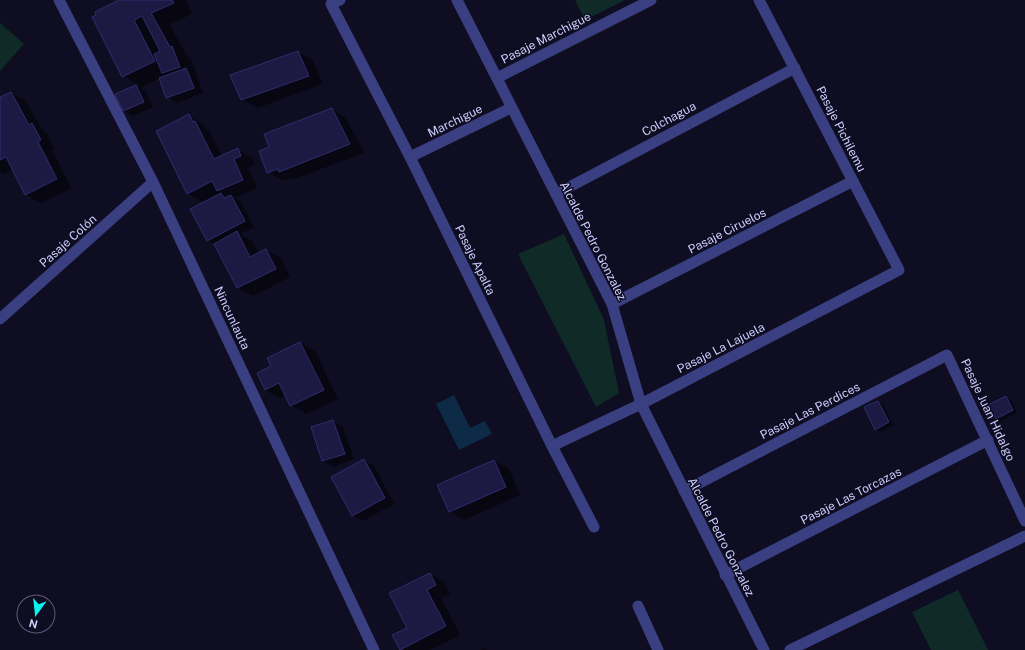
<svg xmlns="http://www.w3.org/2000/svg" width="1025" height="650" font-family="'Public Sans',sans-serif">
	<rect width="100%" height="100%" fill="#0e0d21"/>
	<g fill="#102b27">
		<path d="M575,0H625L585,20Z"/>
		<path d="M0,23L24,44L0,71Z"/>
		<path d="M564,234L604,320L619,393L596,407L518,254Z"/>
		<path d="M958,590L988,650H931L912,612Z"/>
	</g>
	<path fill="#0d2b46" d="M454,395L470,428L485,421L492,434L459,450L436,404Z"/>
	<g fill="#0007">
		<path d="M122,0H186L192,14L169,24L187,56L191,58L203,93L177,103L167,97L160,78L140,88L146,92L153,107L133,116L123,110L117,94L139,85L123,76L98,16Z"/>
		<path d="M298,52L313,60L323,84L257,108L242,99Z"/>
		<path d="M11,93L26,101L41,129L47,133L55,149L52,150L71,188L41,203L26,195L13,169L4,174L0,172V98Z"/>
		<path d="M332,109L346,118L364,153L294,179L291,178L283,181L268,172L271,147Z"/>
		<path d="M189,116L203,124L206,129L209,131L222,156L237,149L252,158L255,164L248,168L257,188L235,198L241,201L254,227L240,234L252,241L259,254L266,250L281,258L290,277L253,296L238,288L216,245L207,240L204,203L188,193Z"/>
		<path d="M300,343L315,351L338,399L306,414L291,405L286,395L280,398L265,390L273,367Z"/>
		<path d="M1006,397L1011,400L1017,413L1001,421L996,418Z"/>
		<path d="M878,402L883,404L893,425L880,432L875,429Z"/>
		<path d="M333,421L343,427L354,459L333,467L323,461L312,428Z"/>
		<path d="M364,460L374,466L394,504L363,521L353,515Z"/>
		<path d="M494,461L509,469L520,495L464,520L450,511Z"/>
		<path d="M430,574L444,582L450,594L441,598L460,635L430,650H402L400,649Z"/>
		<path d="M484,648L488,650H480Z"/>
	</g>
	<g fill="#1c1a42" stroke="#302c6e">
		<path d="M119,0H172L174,3L151,13L170,47L172,46L180,67L162,73L154,54L160,51L142,16L134,20L155,61L122,77L92,17L96,15L95,12Z"/>
		<path d="M298,51L309,76L241,100L230,75Z"/>
		<path d="M186,68L194,88L166,98L159,78Z"/>
		<path d="M136,85L144,102L123,111L115,94Z"/>
		<path d="M11,92L29,125L32,123L41,140L38,142L57,179L25,195L6,157L0,160V97Z"/>
		<path d="M332,108L350,144L279,172L278,169L267,173L259,151L269,147L264,134Z"/>
		<path d="M189,114L193,122L195,121L214,159L238,148L241,156L234,159L243,180L217,191L212,181L187,194L156,131Z"/>
		<path d="M221,193L224,198L231,195L245,221L207,241L190,209Z"/>
		<path d="M237,231L250,257L266,249L276,269L237,288L214,244Z"/>
		<path d="M300,342L324,390L290,406L279,383L265,390L257,373L271,366L267,358Z"/>
		<path d="M1006,396L1013,410L996,419L988,405Z"/>
		<path d="M878,401L889,422L875,430L864,407Z"/>
		<path d="M333,420L345,454L322,461L311,427Z"/>
		<path d="M364,459L385,498L352,516L331,477Z"/>
		<path d="M494,460L506,487L449,512L437,485Z"/>
		<path d="M430,573L436,585L427,590L446,626L400,650L392,635L407,628L389,593Z"/>
	</g>
	<g fill="none" stroke-linecap="round" stroke-linejoin="round">
		<g stroke="#393f80" stroke-width="11">
			<path d="M59,0L153,182L374,650"/>
			<path d="M340,0L331,4L410,157L552,446L594,527"/>
			<path d="M457,0L612,304L641,404L764,650"/>
			<path d="M497,78L651,0"/>
			<path d="M410,157L511,108"/>
			<path d="M556,194L795,68"/>
			<path d="M612,304L853,181"/>
			<path d="M0,319L153,182"/>
			<path d="M552,446L641,404L899,270L759,0"/>
			<path d="M684,491L947,355L1025,521"/>
			<path d="M725,575L988,440"/>
			<path d="M638,606L658,650"/>
			<path d="M790,650L1025,536"/>
		</g>
	</g>
	<g text-anchor="middle" stroke-width="3" stroke-linejoin="round" paint-order="stroke">
		<g font-size="12" fill="#cecfff" stroke="#0e0d21">
			<text transform="translate(546 38) rotate(-27)" y="4">Pasaje Marchigue</text>
			<text transform="translate(669 119) rotate(-28)" y="4">Colchagua</text>
			<text transform="translate(455 121) rotate(-26)" y="4">Marchigue</text>
			<text transform="translate(841 129) rotate(63)" y="4">Pasaje Pichilemu</text>
			<text transform="translate(727 231) rotate(-27)" y="4">Pasaje Ciruelos</text>
			<text transform="translate(68 241) rotate(-42)" y="4">Pasaje Colón</text>
			<text transform="translate(593 241) rotate(63)" y="4">Alcalde Pedro Gonzalez</text>
			<text transform="translate(475 260) rotate(64)" y="4">Pasaje Apalta</text>
			<text transform="translate(232 318) rotate(65)" y="4">Nincunlauta</text>
			<text transform="translate(721 348) rotate(-27)" y="4">Pasaje La Lajuela</text>
			<text transform="translate(988 410) rotate(65)" y="4">Pasaje Juan Hidalgo</text>
			<text transform="translate(810 411) rotate(-27)" y="4">Pasaje Las Perdices</text>
			<text transform="translate(851 496) rotate(-27)" y="4">Pasaje Las Torcazas</text>
			<text transform="translate(721 537) rotate(63)" y="4">Alcalde Pedro Gonzalez</text>
		</g>
	</g>
	<g transform="translate(36 614) rotate(195)"><circle r="19" fill="#0e0d21" stroke="#5b5b7a"/>
	<path d="M0-3L7 15L0 10L-7 15Z" fill="#02f7f0"/>
	<text y="-6" font-size="11" font-weight="bold" text-anchor="middle" fill="#cecfff">N</text>
	</g>
</svg>
